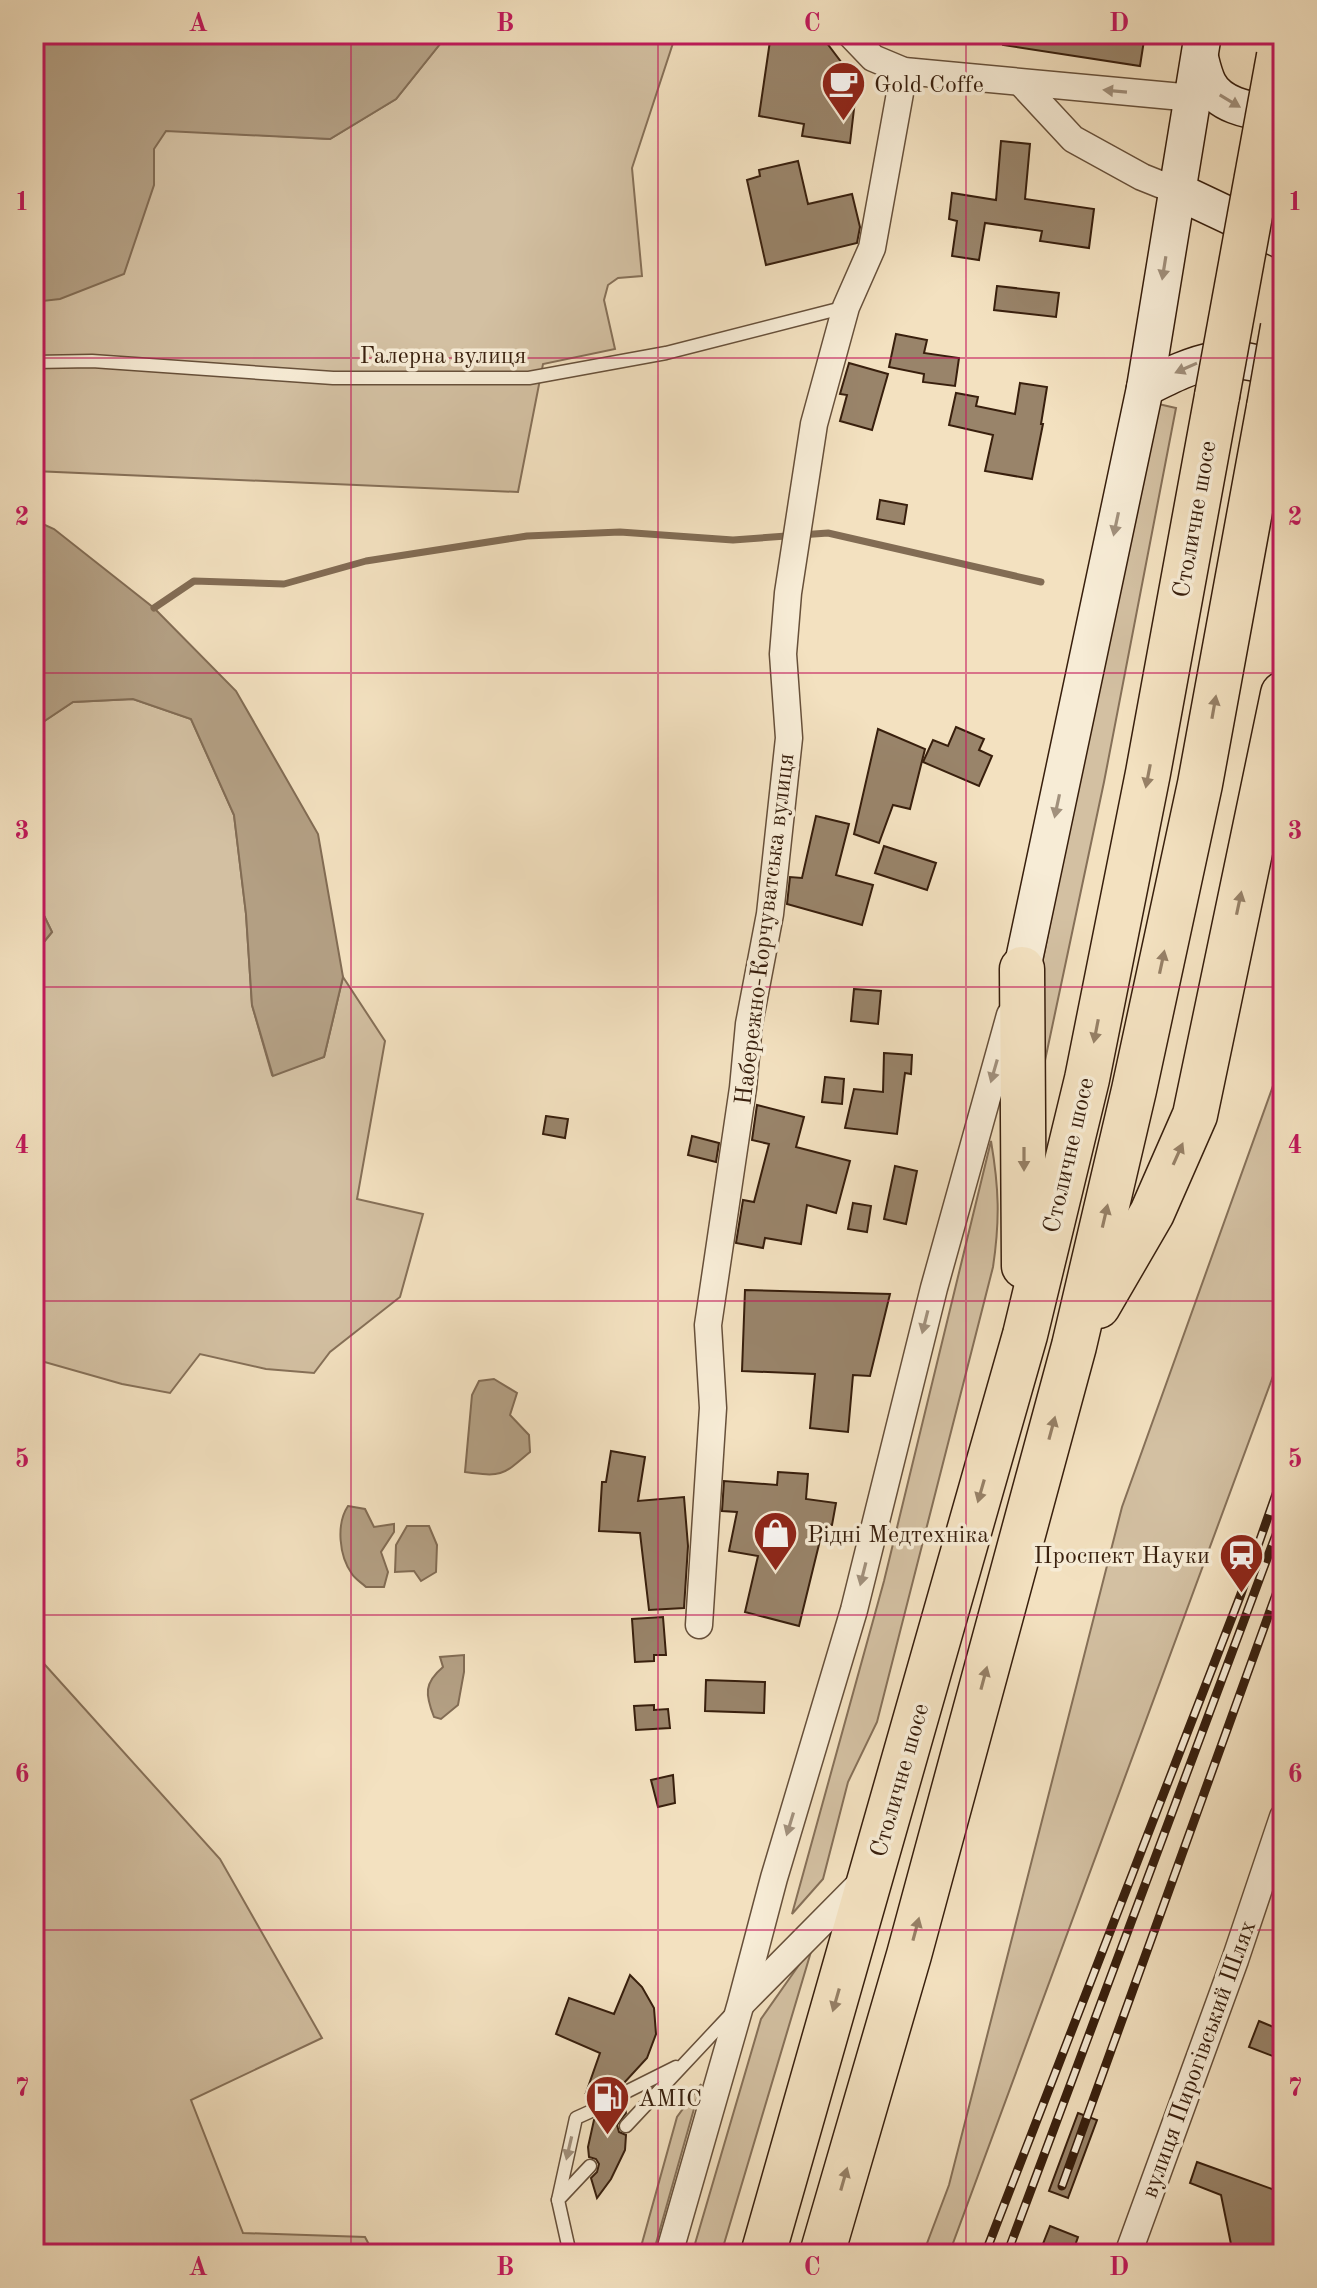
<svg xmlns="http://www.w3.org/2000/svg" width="1317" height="2288" font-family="'Old Standard TT',serif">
	<rect width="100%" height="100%" fill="#f3e1c0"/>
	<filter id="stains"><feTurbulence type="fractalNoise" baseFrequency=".0025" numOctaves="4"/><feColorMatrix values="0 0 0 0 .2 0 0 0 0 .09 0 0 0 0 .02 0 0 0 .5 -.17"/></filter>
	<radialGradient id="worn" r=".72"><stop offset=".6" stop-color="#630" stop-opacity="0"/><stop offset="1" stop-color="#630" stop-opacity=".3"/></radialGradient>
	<g fill="#d3c0a2" stroke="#867058" stroke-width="2">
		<path d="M448,34H676L632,168L642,276L618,278L608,285L604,300L615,349L543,364L518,492L34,471V274L166,130L330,139L396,99Z"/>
		<path d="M1154,403L1176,408L1104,782L1036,1103L1035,999Z"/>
		<path d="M133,699L191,719L234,815L246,914L252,1005L272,1075L324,1057L343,977L385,1041L357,1199L423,1214L400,1297L330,1352L314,1373L266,1369L200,1354L170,1393L122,1384L34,1359V954L52,932L34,895V728L73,702Z"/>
		<path d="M1283,1058V1349L949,2254H923L949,2185L1122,1507Z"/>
		<path d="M991,1141C999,1188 1000,1220 993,1267L877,1722L848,1782L823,1879L792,1914L884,1581Z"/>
		<path d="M34,1627L37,1656L220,1859L322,2038L191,2100L243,2233L365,2237L374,2254H34Z"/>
		<path d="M813,1945L721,2254H692L761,2019Z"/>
		<path d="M701,2084L653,2254H639L677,2117Z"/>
	</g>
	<g fill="#b39f83" stroke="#826c54" stroke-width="2">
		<path d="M34,34H448L396,99L330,139L166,131L154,149V185L124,274L60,299L34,302Z"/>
		<path d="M34,520L54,529L154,608L236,691L318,834L343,977L324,1057L273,1076L252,1005L246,914L234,815L191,719L133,699L73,702L34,728Z"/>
		<path d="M34,895L52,932L34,954Z"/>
		<path d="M494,1379L517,1393L510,1415L529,1435L530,1452C502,1476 502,1477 465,1472L472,1395L479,1381Z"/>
		<path d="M348,1506L365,1509L374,1527L394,1524V1532L381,1552L388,1572L384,1587H366C362,1583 355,1579 352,1574C339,1556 336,1524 348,1506Z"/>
		<path d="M407,1526H429L437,1545L436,1572L421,1581L414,1571L395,1572L396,1545Z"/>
		<path d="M464,1655V1672L458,1705L441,1719L434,1717C425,1694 424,1683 443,1667L440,1657Z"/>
	</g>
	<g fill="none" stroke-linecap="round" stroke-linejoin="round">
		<path stroke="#826c54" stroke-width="7" d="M154,608L194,581L284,584L366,561L527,536L620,532L733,540L828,533L1041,582"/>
	</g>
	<g fill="#99846a" stroke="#381f0d" stroke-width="2">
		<path d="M771,34H820L857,83L850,143L802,136L804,124L759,116Z"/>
		<path d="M1004,34H1145L1140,66L1003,45Z"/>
		<path d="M1001,141L1030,144L1025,199L1094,209L1089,248L1040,241L1042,231L985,223L979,260L952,256L957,221L949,219L952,193L996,200Z"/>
		<path d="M798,161L808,204L852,194L860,227L857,243L766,265L747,180L760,176L759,170Z"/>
		<path d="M997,286L1059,293L1056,317L994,310Z"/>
		<path d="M896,334L927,340L924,353L959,358L955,386L923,382L924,374L889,367Z"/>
		<path d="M849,363L888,374L872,430L840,421L847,395L840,394Z"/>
		<path d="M1020,383L1047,387L1041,424H1043L1032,479L985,471L993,435L949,425L956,393L978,397L976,406L1015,414Z"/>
		<path d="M880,500L907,505L904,524L877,519Z"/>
		<path d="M956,727L984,739L979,750L992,756L979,786L923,762L933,740L948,746Z"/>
		<path d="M878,729L925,749L910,809L893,805L879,843L854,834Z"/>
		<path d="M816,816L849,824L836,875L873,885L862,925L787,904L790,877L802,878Z"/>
		<path d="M884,846L936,863L927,890L875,873Z"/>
		<path d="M854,989L881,991L878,1024L851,1021Z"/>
		<path d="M884,1053L912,1055L911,1074L905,1073L897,1134L845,1128L854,1089L883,1092Z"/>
		<path d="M825,1077L844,1079L842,1104L822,1102Z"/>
		<path d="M757,1105L804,1117L796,1147L850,1161L836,1213L807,1205L801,1244L765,1238L763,1248L736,1243L743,1200L754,1202L769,1144L752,1140Z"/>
		<path d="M546,1116L568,1119L565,1138L543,1134Z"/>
		<path d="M692,1136L719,1143L716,1162L688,1155Z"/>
		<path d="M895,1166L917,1171L906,1224L884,1219Z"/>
		<path d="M853,1203L871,1206L867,1232L848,1229Z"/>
		<path d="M745,1290L890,1294L870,1376L853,1375L848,1432L810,1428L815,1374L742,1371Z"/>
		<path d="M611,1451L645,1457L638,1501L684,1497L688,1546L684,1608L649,1610L640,1533L599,1531L602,1482H606Z"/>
		<path d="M778,1472L808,1474L806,1499L836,1503L832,1525L824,1524L799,1626L745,1612L758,1556L729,1551L737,1512L722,1511L724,1481L777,1485Z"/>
		<path d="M663,1617L666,1655H654V1661L635,1662L632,1619Z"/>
		<path d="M706,1680L765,1682L764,1713L705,1711Z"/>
		<path d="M654,1705V1710L668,1709L670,1728L636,1730L634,1706Z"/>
		<path d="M673,1775L675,1803L658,1807L651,1780Z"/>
		<path d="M630,1975L642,1987L654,2008L656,2034L647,2058L624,2083L614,2090V2099L624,2103L626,2113L617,2125L619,2132L626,2135L625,2150L611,2179L597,2198L591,2178L597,2172L599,2164L596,2159L589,2157L588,2147L594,2120L603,2115L605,2109L602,2102L597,2100L599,2092L586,2093L600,2053L556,2034L569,1998L614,2014Z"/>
		<path d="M1259,2021L1283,2031V2060L1249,2047Z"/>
		<path d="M1078,2113L1097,2120L1068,2198L1049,2191Z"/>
		<path d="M1197,2162L1283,2193V2254H1233L1221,2195L1190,2183Z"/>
		<path d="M1050,2226L1078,2237L1072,2254H1039Z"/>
	</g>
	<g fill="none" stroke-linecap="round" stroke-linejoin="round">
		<defs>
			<g id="lane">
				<path d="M34,362L92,361L333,378H529L666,353L846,307"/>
				<path d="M622,2094L676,2067"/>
				<path d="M626,2126L731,2014"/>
				<path d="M558,2200L576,2118L596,2109"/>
				<path d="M570,2254L558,2200L590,2166"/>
			</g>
			<g id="street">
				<path d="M850,34L873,58L904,71L1193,98"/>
				<path d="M1021,83L1073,139L1142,177L1177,191"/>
				<path d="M699,1625L713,1408L708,1325L743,1088L749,1024L770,914L789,738L783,654L788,593L814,424L846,307L872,248L904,71"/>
				<path d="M743,2002L865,1879"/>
				<path d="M669,2254L741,2003L774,1878L854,1610L934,1288L1010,1015"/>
				<path d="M1128,2254L1235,1960L1283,1817"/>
			</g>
			<g id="secondary">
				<path d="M1200,58C1202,66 1204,75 1208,83C1221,109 1258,111 1283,116"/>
				<path d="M1177,191L1283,241"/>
				<path d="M1145,388C1197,362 1226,347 1283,373"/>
				<path d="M1022,969L1145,388L1203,34"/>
			</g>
			<g id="highway">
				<path d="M1022,969L1024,1266"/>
				<path d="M1098,1306L1152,1213L1195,1115L1283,694"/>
				<path d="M763,2254L1025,1335L1087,1079L1148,773L1217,396"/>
				<path d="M822,2254L909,1955L1074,1346L1134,1090L1200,784L1269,407"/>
			</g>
		</defs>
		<use href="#lane" stroke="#67503a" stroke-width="15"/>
		<use href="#street" stroke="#67503a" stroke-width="29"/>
		<use href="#secondary" stroke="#381f0d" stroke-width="39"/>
		<use href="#highway" stroke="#381f0d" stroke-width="47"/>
		<use href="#lane" stroke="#f7ecd6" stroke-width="12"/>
		<use href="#street" stroke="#f7ecd6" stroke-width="26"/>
		<use href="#secondary" stroke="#f7ecd6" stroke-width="36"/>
		<use href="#highway" stroke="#f3e1c0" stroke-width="44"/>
		<defs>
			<g id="rail">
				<path d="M1062,2186L1283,1575"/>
				<path d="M985,2254L1241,1594L1283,1474"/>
				<path d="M1007,2254L1283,1516"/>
			</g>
		</defs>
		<use href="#rail" stroke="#381f0d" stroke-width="9"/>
		<use href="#rail" stroke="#f7ecd6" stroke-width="6" stroke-dasharray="18" stroke-linecap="butt"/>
		<defs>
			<g id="highway-bridge">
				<path d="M1217,396L1279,56"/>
				<path d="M1269,407L1283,327"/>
			</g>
		</defs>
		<use href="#highway-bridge" stroke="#381f0d" stroke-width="47" stroke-linecap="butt"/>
		<use href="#highway-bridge" stroke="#f3e1c0" stroke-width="44"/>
	</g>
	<defs><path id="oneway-solid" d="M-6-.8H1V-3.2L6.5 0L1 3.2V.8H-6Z" transform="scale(2)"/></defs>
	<g fill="#a1907c">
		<use href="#oneway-solid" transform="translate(1115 91) rotate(-175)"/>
		<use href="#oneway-solid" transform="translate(1230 101) rotate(31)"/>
		<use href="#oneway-solid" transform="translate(1164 268) rotate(99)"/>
		<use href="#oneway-solid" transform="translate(1186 368) rotate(156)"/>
		<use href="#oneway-solid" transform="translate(1116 524) rotate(102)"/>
		<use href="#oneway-solid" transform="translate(1057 806) rotate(102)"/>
		<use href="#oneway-solid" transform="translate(994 1071) rotate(106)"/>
		<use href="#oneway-solid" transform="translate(925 1322) rotate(104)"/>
		<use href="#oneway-solid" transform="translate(863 1574) rotate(104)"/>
		<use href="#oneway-solid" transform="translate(790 1824) rotate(107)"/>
		<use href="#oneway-solid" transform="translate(569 2148) rotate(103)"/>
	</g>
	<g fill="#968066">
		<use href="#oneway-solid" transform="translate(1214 707) rotate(-80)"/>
		<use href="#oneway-solid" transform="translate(1148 776) rotate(101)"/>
		<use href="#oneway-solid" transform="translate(1239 903) rotate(-78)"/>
		<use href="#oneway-solid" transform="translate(1162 962) rotate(-78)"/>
		<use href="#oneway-solid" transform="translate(1096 1031) rotate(101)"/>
		<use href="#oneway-solid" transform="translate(1178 1154) rotate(-66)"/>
		<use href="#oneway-solid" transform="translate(1024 1159) rotate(90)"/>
		<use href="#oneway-solid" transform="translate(1105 1216) rotate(-77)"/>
		<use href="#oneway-solid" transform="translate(1052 1428) rotate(-75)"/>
		<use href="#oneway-solid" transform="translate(981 1491) rotate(106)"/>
		<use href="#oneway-solid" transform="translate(984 1678) rotate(-75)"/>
		<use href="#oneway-solid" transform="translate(916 1929) rotate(-75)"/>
		<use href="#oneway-solid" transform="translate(836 2000) rotate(106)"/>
		<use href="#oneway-solid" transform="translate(844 2179) rotate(-74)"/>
	</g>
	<path fill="none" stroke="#c2185b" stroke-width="2" stroke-opacity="0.55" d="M351,34V2254M658,34V2254M966,34V2254M34,358H1283M34,673H1283M34,987H1283M34,1301H1283M34,1615H1283M34,1930H1283"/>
	<defs>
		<symbol id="cafe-pin" viewBox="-11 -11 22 30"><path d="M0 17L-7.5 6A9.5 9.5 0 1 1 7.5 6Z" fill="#8f2418" stroke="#f7ecd6"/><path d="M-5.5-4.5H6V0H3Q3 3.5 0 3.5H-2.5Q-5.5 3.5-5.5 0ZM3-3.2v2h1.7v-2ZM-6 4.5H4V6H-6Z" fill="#fff"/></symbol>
		<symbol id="shop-pin" viewBox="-11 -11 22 30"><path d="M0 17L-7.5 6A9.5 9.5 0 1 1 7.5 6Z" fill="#8f2418" stroke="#f7ecd6"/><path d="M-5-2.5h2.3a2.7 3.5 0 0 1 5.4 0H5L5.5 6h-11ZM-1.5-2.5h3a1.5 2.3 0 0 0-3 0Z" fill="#fff"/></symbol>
		<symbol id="station-pin" viewBox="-11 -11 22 30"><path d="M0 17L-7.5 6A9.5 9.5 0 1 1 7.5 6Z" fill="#8f2418" stroke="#f7ecd6"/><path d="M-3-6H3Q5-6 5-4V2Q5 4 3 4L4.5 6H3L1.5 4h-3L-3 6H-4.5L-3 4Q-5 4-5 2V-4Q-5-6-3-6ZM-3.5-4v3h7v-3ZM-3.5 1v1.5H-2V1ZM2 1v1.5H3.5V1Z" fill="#fff"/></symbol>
		<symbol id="fuel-pin" viewBox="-11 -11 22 30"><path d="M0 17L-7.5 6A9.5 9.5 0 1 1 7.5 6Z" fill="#8f2418" stroke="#f7ecd6"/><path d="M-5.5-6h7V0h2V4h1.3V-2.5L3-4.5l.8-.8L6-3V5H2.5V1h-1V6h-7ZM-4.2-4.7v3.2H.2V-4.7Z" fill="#fff"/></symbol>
	</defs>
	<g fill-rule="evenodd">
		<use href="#cafe-pin" x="818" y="58" width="51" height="69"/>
		<use href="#shop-pin" x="750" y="1508" width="51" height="69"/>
		<use href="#station-pin" x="1216" y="1530" width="51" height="69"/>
		<use href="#fuel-pin" x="582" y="2072" width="51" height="69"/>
	</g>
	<g text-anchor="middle" stroke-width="7" stroke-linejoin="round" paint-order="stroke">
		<g font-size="24" fill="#381f0d" stroke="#f7ecd6" text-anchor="start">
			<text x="874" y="92">Gold Coffe</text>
			<text x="807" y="1542">Рідні Медтехніка</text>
			<text x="1210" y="1563" text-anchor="end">Проспект Науки</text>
			<text x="638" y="2106">AMIC</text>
		</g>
		<g font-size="24" fill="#381f0d" stroke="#f7ecd6">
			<text x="443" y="363">Галерна вулиця</text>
			<text transform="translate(1194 519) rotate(-80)" y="8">Столичне шосе</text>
			<text transform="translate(764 929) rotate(-83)" y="8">Набережно-Корчуватська вулиця</text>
			<text transform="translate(1068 1155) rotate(-77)" y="8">Столичне шосе</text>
			<text transform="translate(899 1780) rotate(-74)" y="8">Столичне шосе</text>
			<text transform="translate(1198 2059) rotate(-70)" y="8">вулиця Пирогівський Шлях</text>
		</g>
	</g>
	<rect width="1317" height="2288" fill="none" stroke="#f3e1c0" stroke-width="88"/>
	<rect x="44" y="44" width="1229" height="2200" fill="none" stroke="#c2185b" stroke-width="3"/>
	<g font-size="26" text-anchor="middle" font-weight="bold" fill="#c2185b">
		<text x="198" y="31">A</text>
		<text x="505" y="31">B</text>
		<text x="812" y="31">C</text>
		<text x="1119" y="31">D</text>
		<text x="22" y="210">1</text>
		<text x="1295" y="210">1</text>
		<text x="22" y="525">2</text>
		<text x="1295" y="525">2</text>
		<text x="22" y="839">3</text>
		<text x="1295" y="839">3</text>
		<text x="22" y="1153">4</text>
		<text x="1295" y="1153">4</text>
		<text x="22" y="1467">5</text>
		<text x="1295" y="1467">5</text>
		<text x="22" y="1782">6</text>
		<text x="1295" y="1782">6</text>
		<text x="22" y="2096">7</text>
		<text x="1295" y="2096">7</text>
		<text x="198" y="2275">A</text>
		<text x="505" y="2275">B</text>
		<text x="812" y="2275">C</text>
		<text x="1119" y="2275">D</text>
	</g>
	<rect width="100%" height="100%" filter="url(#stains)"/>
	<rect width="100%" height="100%" fill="url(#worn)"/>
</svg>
